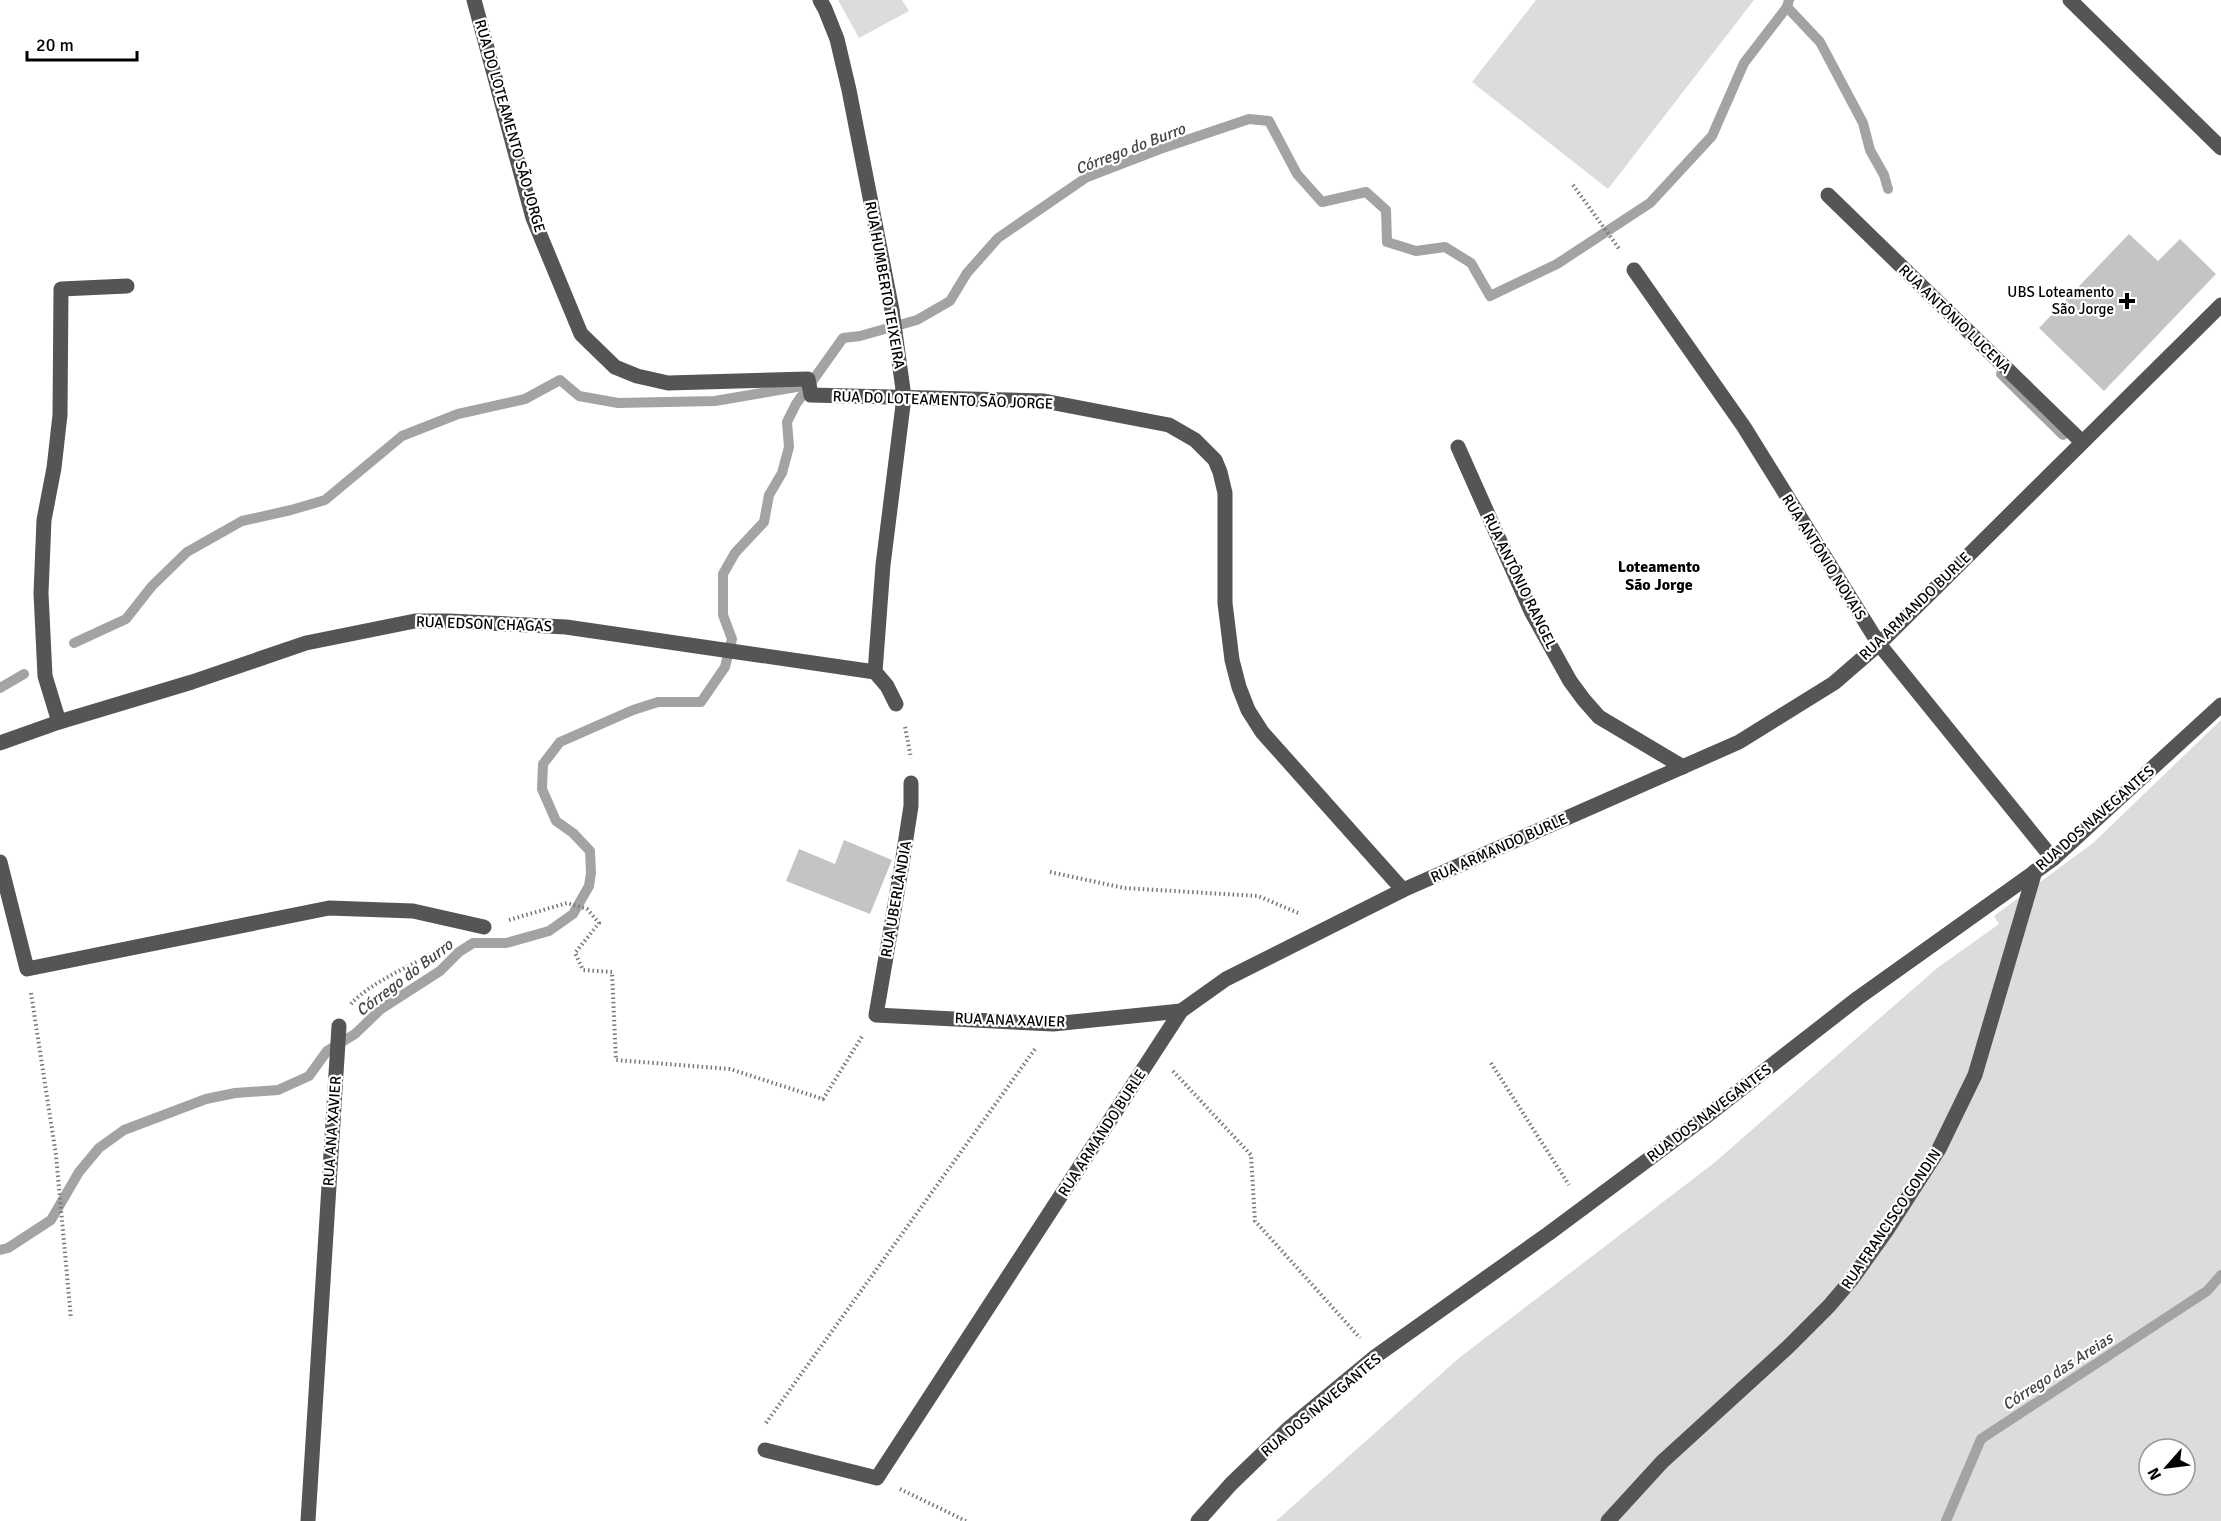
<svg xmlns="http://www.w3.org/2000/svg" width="2221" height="1521" font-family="Signika,sans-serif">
	<rect width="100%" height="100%" fill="#fff"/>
	<g fill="#dcdcdc" fill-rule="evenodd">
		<path d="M838,0H902L909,11L859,38Z"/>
		<path d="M1536,0H1754L1608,189L1472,82Z"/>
		<path d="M2221,720V1521H1276L1459,1358L1714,1163L1936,969L1999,924L1994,916L2093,843ZM2149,1449H2185V1485H2149Z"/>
	</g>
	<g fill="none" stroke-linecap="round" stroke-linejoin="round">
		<g stroke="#a3a3a3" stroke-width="10">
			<path d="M1787,7L1820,42L1863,123L1870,150L1884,175L1888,189"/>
			<path d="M2001,374L2063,435"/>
			<path d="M74,643L126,619L152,586L187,552L242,521L291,510L325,500L402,436L458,414L525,399L560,380L579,396L618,403L715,401L808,385"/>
			<path d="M0,688L24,674"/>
			<path d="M0,1250L8,1248L51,1220L79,1172L99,1148L124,1130L206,1099L235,1093L278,1090L309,1076L327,1051L355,1034L381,1009L440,971L459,952L473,943H506L549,931L573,914L589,886L591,873L590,851L573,833L556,821L542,789L543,764L560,742L633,710L658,702H701L725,667L732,639L723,615V574L735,553L764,522L769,495L782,473L789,447L787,422L796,404L843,338L860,336L917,320L950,301L967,273L998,238L1087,177L1160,149L1249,119L1269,121L1297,174L1322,202L1366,192L1386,210L1387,242L1416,251L1445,247L1471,263L1490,296L1557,264L1650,203L1712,136L1744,63L1787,7L1789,0"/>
			<path d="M1946,1521L1981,1439L2207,1291L2221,1275"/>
		</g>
	</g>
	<g fill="#c4c4c4">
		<path d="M2129,234L2158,261L2180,239L2216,274L2104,391L2039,328Z"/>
		<path d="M844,840L892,860L870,914L786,881L799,849L835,864Z"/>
	</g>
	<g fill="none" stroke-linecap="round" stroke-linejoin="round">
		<g stroke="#777" stroke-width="4" stroke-dasharray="1.5 3" stroke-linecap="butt">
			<path d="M1573,185L1620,250"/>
			<path d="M905,727L911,758"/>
			<path d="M1050,872L1124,888L1258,896L1298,913"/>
			<path d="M509,920L567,903L587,909L599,923L575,953L583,970L612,972L616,1060L730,1069L823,1099L863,1035"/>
			<path d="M31,993L56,1155L71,1319"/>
			<path d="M351,1004C370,982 420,961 447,947"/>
			<path d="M1491,1063L1569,1185"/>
			<path d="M1173,1071L1251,1155L1255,1221L1360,1338"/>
			<path d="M766,1423L1035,1049"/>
			<path d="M900,1489L966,1521"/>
		</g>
		<g stroke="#555" stroke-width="15">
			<path d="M474,0L533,218L581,334L615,367L637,376L668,383L808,379L811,395L1044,401L1169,425L1195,440L1215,460L1220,472L1225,493V603L1232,660L1239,687L1248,710L1262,732L1403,890"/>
			<path d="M820,0L825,9L837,39L849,90L892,310L904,397L883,565L875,672L887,686L896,704"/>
			<path d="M2070,0L2221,148"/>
			<path d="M1828,195L2082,442"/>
			<path d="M1634,270L1744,427L1879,644L2053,859"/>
			<path d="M1458,447L1531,611L1570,681L1584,700L1599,717L1683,767"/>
			<path d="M59,722L45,676L41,593L44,520L54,468L60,415L61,289L127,286"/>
			<path d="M0,743L59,722L192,682L306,643L415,621H449L566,627L875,672"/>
			<path d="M911,783V806L902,864L876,1015L1053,1024L1181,1011"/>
			<path d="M0,862L27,969L329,908L413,911L484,927"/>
			<path d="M765,1450L877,1478L1181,1011L1226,979L1403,890L1739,742L1834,683L1879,644L2221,305"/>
			<path d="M308,1521L339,1026"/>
			<path d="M1198,1521L1231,1484L1289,1428L1376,1356L1548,1234L1704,1118L1858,998L2053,859L2221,705"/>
			<path d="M1608,1521L1662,1462L1788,1347L1829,1306L1852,1279L1887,1230L1939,1149L1975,1075L2035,871"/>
		</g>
	</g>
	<path fill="#000" stroke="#fff" stroke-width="2" d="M2124 292h6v6h6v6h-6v6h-6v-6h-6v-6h6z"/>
	<g text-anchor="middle" stroke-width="4.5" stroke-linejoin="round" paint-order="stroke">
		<g font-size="15" fill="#000" stroke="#fff">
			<text transform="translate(510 126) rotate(74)" y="5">RUA DO LOTEAMENTO SÃO JORGE</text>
			<text transform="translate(885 285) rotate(80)" y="5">RUA HUMBERTO TEIXEIRA</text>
			<text transform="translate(1955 319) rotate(44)" y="5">RUA ANTÔNIO LUCENA</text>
			<text transform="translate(943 400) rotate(2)" y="5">RUA DO LOTEAMENTO SÃO JORGE</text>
			<text transform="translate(1824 557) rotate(58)" y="5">RUA ANTÔNIO NOVAIS</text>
			<text transform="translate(1520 581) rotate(64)" y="5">RUA ANTÔNIO RANGEL</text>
			<text transform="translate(1915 606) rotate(-44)" y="5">RUA ARMANDO BURLE</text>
			<text transform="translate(484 624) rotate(2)" y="5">RUA EDSON CHAGAS</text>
			<text transform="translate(2095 818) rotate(-41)" y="5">RUA DOS NAVEGANTES</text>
			<text transform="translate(1499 848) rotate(-24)" y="5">RUA ARMANDO BURLE</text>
			<text transform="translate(896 899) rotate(-80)" y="5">RUA UBERLÂNDIA</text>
			<text transform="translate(1010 1020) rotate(2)" y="5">RUA ANA XAVIER</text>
			<text transform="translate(1709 1113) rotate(-37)" y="5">RUA DOS NAVEGANTES</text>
			<text transform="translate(332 1131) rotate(-86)" y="5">RUA ANA XAVIER</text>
			<text transform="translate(1102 1133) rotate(-57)" y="5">RUA ARMANDO BURLE</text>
			<text transform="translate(1891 1219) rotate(-56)" y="5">RUA FRANCISCO GONDIN</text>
			<text transform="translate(1321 1405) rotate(-40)" y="5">RUA DOS NAVEGANTES</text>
		</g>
		<g font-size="15" fill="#000" stroke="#fff" text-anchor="end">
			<text x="2114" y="297">UBS Loteamento<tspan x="2114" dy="17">São Jorge</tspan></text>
		</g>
		<g font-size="16" font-style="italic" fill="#444" stroke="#fff">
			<text transform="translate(1130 148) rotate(-21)" y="6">Córrego do Burro</text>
			<text transform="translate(404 977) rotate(-37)" y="6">Córrego do Burro</text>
			<text transform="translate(2057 1371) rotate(-33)" y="6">Córrego das Areias</text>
		</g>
		<g font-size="16" font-weight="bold" fill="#000" stroke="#fff">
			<text x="1659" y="572">Loteamento<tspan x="1659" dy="18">São Jorge</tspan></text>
		</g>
	</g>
	<g transform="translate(2167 1467) rotate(242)"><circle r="28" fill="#ffffff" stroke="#999999" stroke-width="1.5"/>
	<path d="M0-4.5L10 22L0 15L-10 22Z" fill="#000000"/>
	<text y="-9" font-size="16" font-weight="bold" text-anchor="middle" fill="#000000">N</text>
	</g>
	<path d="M27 51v9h110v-9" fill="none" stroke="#000000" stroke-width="3"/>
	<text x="36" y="51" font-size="18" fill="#000000" stroke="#ffffff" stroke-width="4.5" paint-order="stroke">20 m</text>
</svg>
